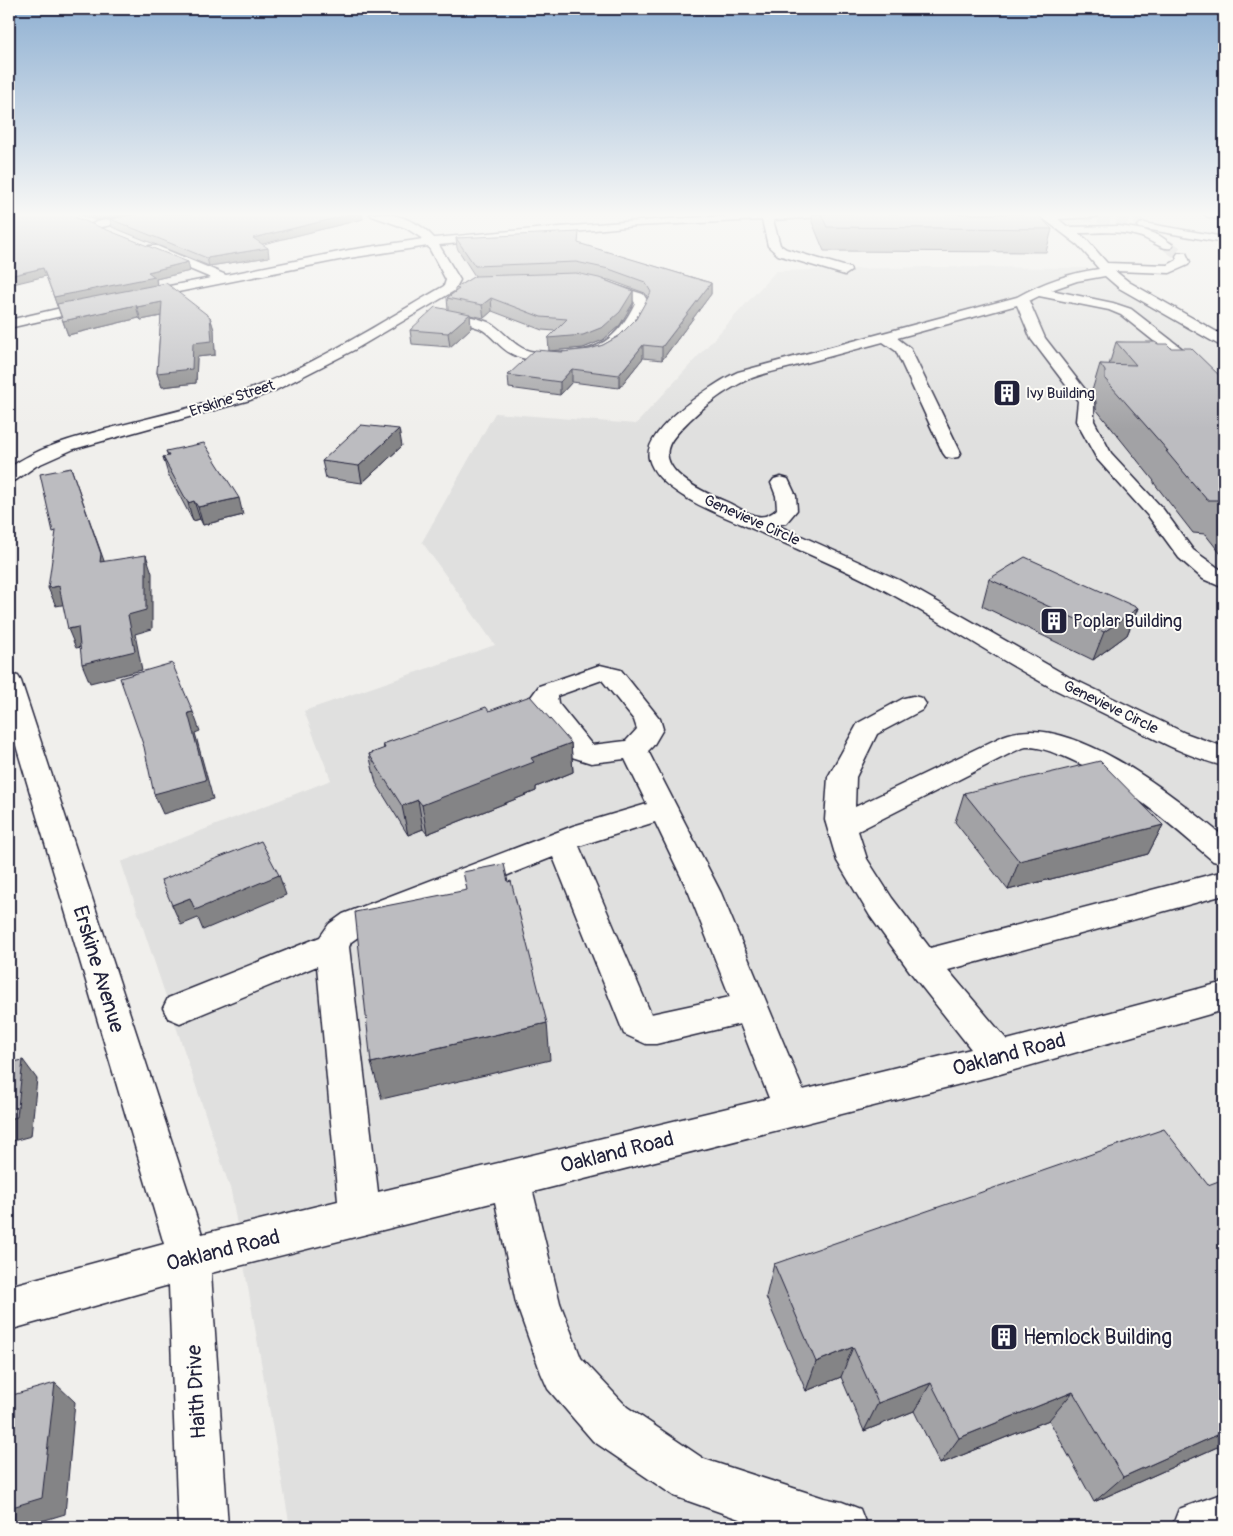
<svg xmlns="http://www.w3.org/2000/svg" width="1233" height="1536" font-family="Pangolin,sans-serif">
	<rect width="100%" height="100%" fill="#f0efec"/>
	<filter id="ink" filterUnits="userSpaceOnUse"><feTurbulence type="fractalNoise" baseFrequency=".02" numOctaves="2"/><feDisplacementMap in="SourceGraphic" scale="10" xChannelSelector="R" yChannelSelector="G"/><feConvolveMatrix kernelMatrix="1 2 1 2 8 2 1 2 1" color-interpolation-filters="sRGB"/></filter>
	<g filter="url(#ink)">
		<path fill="#e0e0df" d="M926,267L1086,268L1212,343L1224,352V1527H290L231,1191L121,862L331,780L304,711L495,645L422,542L495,413L636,424L776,271Z"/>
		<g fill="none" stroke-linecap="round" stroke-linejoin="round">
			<path stroke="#c7c6c9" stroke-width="12" stroke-dasharray="12 6" stroke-linecap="butt" d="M1167,245L1182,256"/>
			<path stroke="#c7c6c9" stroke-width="12" stroke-dasharray="12 6" stroke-linecap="butt" d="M1081,214L1144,226"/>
			<defs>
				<g id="minor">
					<path d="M138,214H158L152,217L96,228L90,225L96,222Z"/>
					<path d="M370,214C392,211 420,221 434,238C565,226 695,214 826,214L825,216L821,217L773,220L780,245L786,249L850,268L851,271L845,275L778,255L768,246L762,220L635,226L439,245L460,280L454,291L354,350L276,390L250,400L74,449L36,466L16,480L9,482V468C37,448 70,439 103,430C148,418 195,408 239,393C311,368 378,324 444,286L446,280L428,246L349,258L138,300L133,299L131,296L133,293L211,278L149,252L147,249L149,246H157L226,275L349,250L423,239L406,228L372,216Z"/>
					<path d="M1035,214H1099L1098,216L1094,217L1058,219L1068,227L1119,226L1144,230L1160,236L1173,245L1171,248C1160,250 1149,238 1138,236C1119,230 1098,233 1078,233L1086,239L1107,263L1168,265L1177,260L1176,256L1178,253H1186L1190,262L1188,265L1170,273L1115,271L1129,282L1224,336V346L1219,345L1119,288L1105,276L1077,281L1051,290L1113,303L1131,309L1224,381V394L1218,392L1121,315L1109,310L1039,296L1029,301L1045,338L1094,401V421L1111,453L1163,509L1193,550L1224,572V588L1203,579L1179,558L1149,517L1097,459L1076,421L1078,401L1031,339L1017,305L897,338L910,348L961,453L958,457L952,458L946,457L943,453L896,351L883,342C852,350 821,359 791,367C776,371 760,374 747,380C721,392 693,414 675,436C647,469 705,493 729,503C738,507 747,514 757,516C764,518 772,514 777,509L776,496L771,483L774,479L781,477L788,479L796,496L797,510L786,523L777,525L899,580L1069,677L1185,733L1224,747V766C1187,757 1153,738 1119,721C1097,710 1074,699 1052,688C995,657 941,621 884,590C843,568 798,550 755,530C725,516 658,494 649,459C642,430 715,382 738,372L1017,297C1042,283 1069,273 1099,269L1078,245L1044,219L1035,218L1033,216Z"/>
					<path d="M1204,214L1224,215V221L1206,216Z"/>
					<path d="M597,280L643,294L649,303C642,319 627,342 612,351C590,365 535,366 512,354C499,348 492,334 479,328C463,322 446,323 430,319L428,316L430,313L435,312C453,314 471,315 488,322C501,328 509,341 522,348C532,353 545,353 556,353C597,353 617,340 635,303L633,300L592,287L590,284Z"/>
					<path d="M96,300L101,301L103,304L101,307L9,328V320Z"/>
					<path d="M600,665L621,670L660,719L663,729L653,746L648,751L721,893L803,1090L971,1049L911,973L870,916L837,861L825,820L828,777L858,723L904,698L913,696L922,698L926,704L922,710L877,734L856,777L855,807L1003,736C1069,709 1175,797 1224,837V864L1213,861C1167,821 1120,780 1063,756C1051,752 1039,746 1026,747C1020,748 1014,752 1009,754L858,831L867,859L892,898L930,948L1224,871V895L948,970L1007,1040L1224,982V1010L1000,1074L533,1192L560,1303L581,1358L627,1407L704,1459L824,1498L842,1502L860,1509L867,1527H762L674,1496L593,1441L548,1389L541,1373L516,1303L495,1202L211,1273L228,1527H178L169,1285L9,1330V1286L164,1244L9,722V674L18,676L21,681L202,1234L338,1201L317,966L180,1023L168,1018L163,1008L168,998L320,937L329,924L343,914L573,826L647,804L625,759L591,763L572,757L532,704L531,697L539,686ZM602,680L634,720L637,729L626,741L592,745L558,703L557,696ZM655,822L689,893L730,997L651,1014L579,846ZM553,857L624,1034L646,1044H656L740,1024L769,1098L378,1192L349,947L351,942L365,932Z"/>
					<path d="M1224,1493V1527H1172L1179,1509Z"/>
				</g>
				<path id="major" d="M1144,223L1224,237V243L1140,228L1138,226L1140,224Z"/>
			</defs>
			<use href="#minor" stroke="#22223b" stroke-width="3"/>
			<use href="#major" stroke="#22223b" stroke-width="3"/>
			<use href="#minor" fill="#fdfcf7" fill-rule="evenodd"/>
			<use href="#major" fill="#fdfcf7" fill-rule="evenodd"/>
		</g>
		<g fill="#a2a2a5" stroke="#22223b" fill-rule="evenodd">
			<path d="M9,214L190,271L156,279L157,284L210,317L214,330L215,355L197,357L196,383L162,387L157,373L161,316L141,320L139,318L68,335L46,276Z"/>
			<path d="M78,214H130L95,220Z"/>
			<path d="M813,214H1037L1052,229L1046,252L824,251L812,222Z"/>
			<path d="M110,219H363L262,244L269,257L209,266L112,227Z"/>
			<path d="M456,238L579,244L711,283V294L662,360L643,358L619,388L572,382L560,395L509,388L508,375L549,351L555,331L542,330L492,311L484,318L470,315L471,328L450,347L412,344L410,330L448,309L447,298L455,292V288L475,276L457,248ZM602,279L609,280L645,293L648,298L636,319L619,336L603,345L590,349L562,352L549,351L583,348L603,340L620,325L633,303V291Z"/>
			<path d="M1116,342L1158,344L1171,348L1224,380V558L1205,534L1193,533L1154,483V481L1096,409V401L1091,394L1100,364L1109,365Z"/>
			<path d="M402,446L362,483L326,478L322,461Z"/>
			<path d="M166,451L243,515L203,525L200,519L193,521L168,474L163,457L168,456Z"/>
			<path d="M989,579L1138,608L1127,635L1093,660L982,606Z"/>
			<path d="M489,711L571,743L573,772L536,787V791L427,834L423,829L408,835L376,783L369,754L384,749L383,744Z"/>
			<path d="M964,793L1163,825L1148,854L1008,890L955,822Z"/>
			<path d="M774,1264L1224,1444L1094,1502L1049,1420L940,1464L914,1411L864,1431L841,1377L806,1391L766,1297Z"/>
		</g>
		<g fill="#848486" stroke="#22223b">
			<path d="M93,214H130L95,220Z"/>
			<path d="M353,214H362L363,219L255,246L253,238Z"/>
			<path d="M268,248L269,257L209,266L207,258Z"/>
			<path d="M188,262L190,271L156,279L157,286L57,306L54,297L148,272Z"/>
			<path d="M43,268L46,276L9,285V276Z"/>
			<path d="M711,283V294L662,360V347Z"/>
			<path d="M633,291V303L620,325L603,340L583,348L549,351L548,338Z"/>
			<path d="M491,298L492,311L484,318L482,305Z"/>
			<path d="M162,302L166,315L141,320L137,307Z"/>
			<path d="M136,305L139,318L68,335L63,321Z"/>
			<path d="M470,314L471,328L450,347L448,333Z"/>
			<path d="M210,317L214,330L215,355L197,357L196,383L162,387L157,373Z"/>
			<path d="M643,345V358L619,388V375Z"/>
			<path d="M572,369V382L560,395V382Z"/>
			<path d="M399,429L402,446L362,483L359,466Z"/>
			<path d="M71,468L77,485L108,572L100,562Z"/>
			<path d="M239,498L243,515L203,525L198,507Z"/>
			<path d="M194,501L200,519L193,521L188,503Z"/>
			<path d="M146,555L152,573V629L135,634L142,670L90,683L82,664L128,615Z"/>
			<path d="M59,586L67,604L56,606L48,588Z"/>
			<path d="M1138,608L1127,635L1093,660L1104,632Z"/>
			<path d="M78,627L86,646L76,648L68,629Z"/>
			<path d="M193,712L200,731L195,733L213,799L163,814L154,794L188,713Z"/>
			<path d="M571,743L573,772L536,787V791L427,834L422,805L531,758Z"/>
			<path d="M418,800L423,829L408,835L402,806Z"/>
			<path d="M1163,825L1148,854L1008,890L1019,861Z"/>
			<path d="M279,875L286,895L203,930L198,918L181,925L172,905L190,898Z"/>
			<path d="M547,1023L550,1060L382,1099L371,1063Z"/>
			<path d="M23,1060L37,1079L31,1136L9,1142V1119Z"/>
			<path d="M853,1347L841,1377L806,1391L816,1362Z"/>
			<path d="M55,1383L75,1402L65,1514L22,1527H9V1508Z"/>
			<path d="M931,1383L914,1411L864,1431L878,1403Z"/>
			<path d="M1073,1392L1049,1420L940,1464L959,1438Z"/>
			<path d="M1224,1432V1444L1094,1502L1123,1477Z"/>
		</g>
		<g fill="#bcbcc0" stroke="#22223b">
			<path d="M9,214H67L188,262L148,272L155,277L54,297L43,268L9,276Z"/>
			<path d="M138,214H353L253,238L268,248L207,258L110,219Z"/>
			<path d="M821,214H1037L1052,229L827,227Z"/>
			<path d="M579,232L578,243L711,283L662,347L643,345L619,375L572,369L560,382L508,375L535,350L562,352L590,349L603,345L619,336L636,319L651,292L645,282L609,269L576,262L475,266L456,238Z"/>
			<path d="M576,273L599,278L633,291L620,312L603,327L583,335L548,338L567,319L541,317L491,298L482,305L447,298L459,289L455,288L475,276Z"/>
			<path d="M166,283L210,317L212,341L193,343L192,369L157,373L162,302L137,307L136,305L63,321L57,304Z"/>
			<path d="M435,307L470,314L448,333L410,330Z"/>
			<path d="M1116,342H1155L1158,344H1167L1171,348H1191L1224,380V506L1219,500H1207L1166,451H1168L1105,379V371L1100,364L1136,365Z"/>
			<path d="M361,425L399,429L359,466L322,461Z"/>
			<path d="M204,443L239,498L198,507L194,501L188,503L163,457L169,456L166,451Z"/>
			<path d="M71,468L101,554L100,562L146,555V610L128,615L135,651L82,664L78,627L68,629L59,586L48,588L56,531L53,532L40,474Z"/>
			<path d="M1025,557L1138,608L1104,632L989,579Z"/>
			<path d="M172,663L193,712L188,713L206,780L154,794L144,747L120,678Z"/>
			<path d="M530,696L571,743L531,758L534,762L422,805L418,800L402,806L369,754L385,748L383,744L486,707L489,711Z"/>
			<path d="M1100,761L1163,825L1019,861L964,793Z"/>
			<path d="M261,841L279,875L195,910L190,898L172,905L161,880Z"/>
			<path d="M504,864L508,882L511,881L547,1023L371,1063L355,912L467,890L463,872Z"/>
			<path d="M23,1060L17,1117L9,1119V1063Z"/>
			<path d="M1164,1129L1208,1185L1224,1179V1432L1123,1477L1073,1392L959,1438L931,1383L878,1403L853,1347L816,1362L774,1264Z"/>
			<path d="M55,1383L42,1498L9,1508V1396Z"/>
		</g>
	</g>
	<linearGradient id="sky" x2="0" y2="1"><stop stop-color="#8fb0d2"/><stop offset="0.5" stop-color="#f8f8f6"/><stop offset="1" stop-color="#f8f8f6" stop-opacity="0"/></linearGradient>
	<rect width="1233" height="429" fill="url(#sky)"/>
	<defs>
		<symbol id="building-square" viewBox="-11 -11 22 22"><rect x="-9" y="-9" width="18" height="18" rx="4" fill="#22223b" stroke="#fdfcf7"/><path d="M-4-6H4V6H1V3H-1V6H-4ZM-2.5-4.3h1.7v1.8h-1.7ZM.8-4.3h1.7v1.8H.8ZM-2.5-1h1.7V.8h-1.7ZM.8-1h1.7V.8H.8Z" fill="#fff"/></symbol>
	</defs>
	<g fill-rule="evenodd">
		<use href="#building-square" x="991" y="377" width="32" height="32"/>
		<use href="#building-square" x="1038" y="605" width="32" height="32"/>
		<use href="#building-square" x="988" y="1321" width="32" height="32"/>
	</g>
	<g text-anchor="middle" stroke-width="4" stroke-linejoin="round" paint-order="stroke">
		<g font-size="15" fill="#22223b" stroke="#fdfcf7" text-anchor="start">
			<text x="1026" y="398">Ivy Building</text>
		</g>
		<g font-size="15" fill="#22223b" stroke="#fdfcf7">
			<text transform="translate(232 398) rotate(-18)" y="5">Erskine Street</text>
			<text transform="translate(752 520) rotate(24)" y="5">Genevieve Circle</text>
			<text transform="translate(1111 707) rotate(26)" y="5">Genevieve Circle</text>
		</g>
		<g font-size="18" fill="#22223b" stroke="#fdfcf7" text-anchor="start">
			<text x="1073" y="627">Poplar Building</text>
		</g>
		<g font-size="21" fill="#22223b" stroke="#fdfcf7">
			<text transform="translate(99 969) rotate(73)" y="7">Erskine Avenue</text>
			<text transform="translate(1009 1054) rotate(-15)" y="7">Oakland Road</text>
			<text transform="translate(617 1152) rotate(-14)" y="7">Oakland Road</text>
			<text transform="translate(223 1250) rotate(-14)" y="7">Oakland Road</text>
			<text transform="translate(196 1392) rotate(-93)" y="7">Haith Drive</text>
		</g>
		<g font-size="21" fill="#22223b" stroke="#fdfcf7" text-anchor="start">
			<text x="1023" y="1344">Hemlock Building</text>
		</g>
	</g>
	<rect width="1233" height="1536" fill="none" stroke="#fdfcf7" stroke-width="30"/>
	<rect x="15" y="15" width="1203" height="1506" fill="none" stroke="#22223b" stroke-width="2" filter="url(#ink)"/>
</svg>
